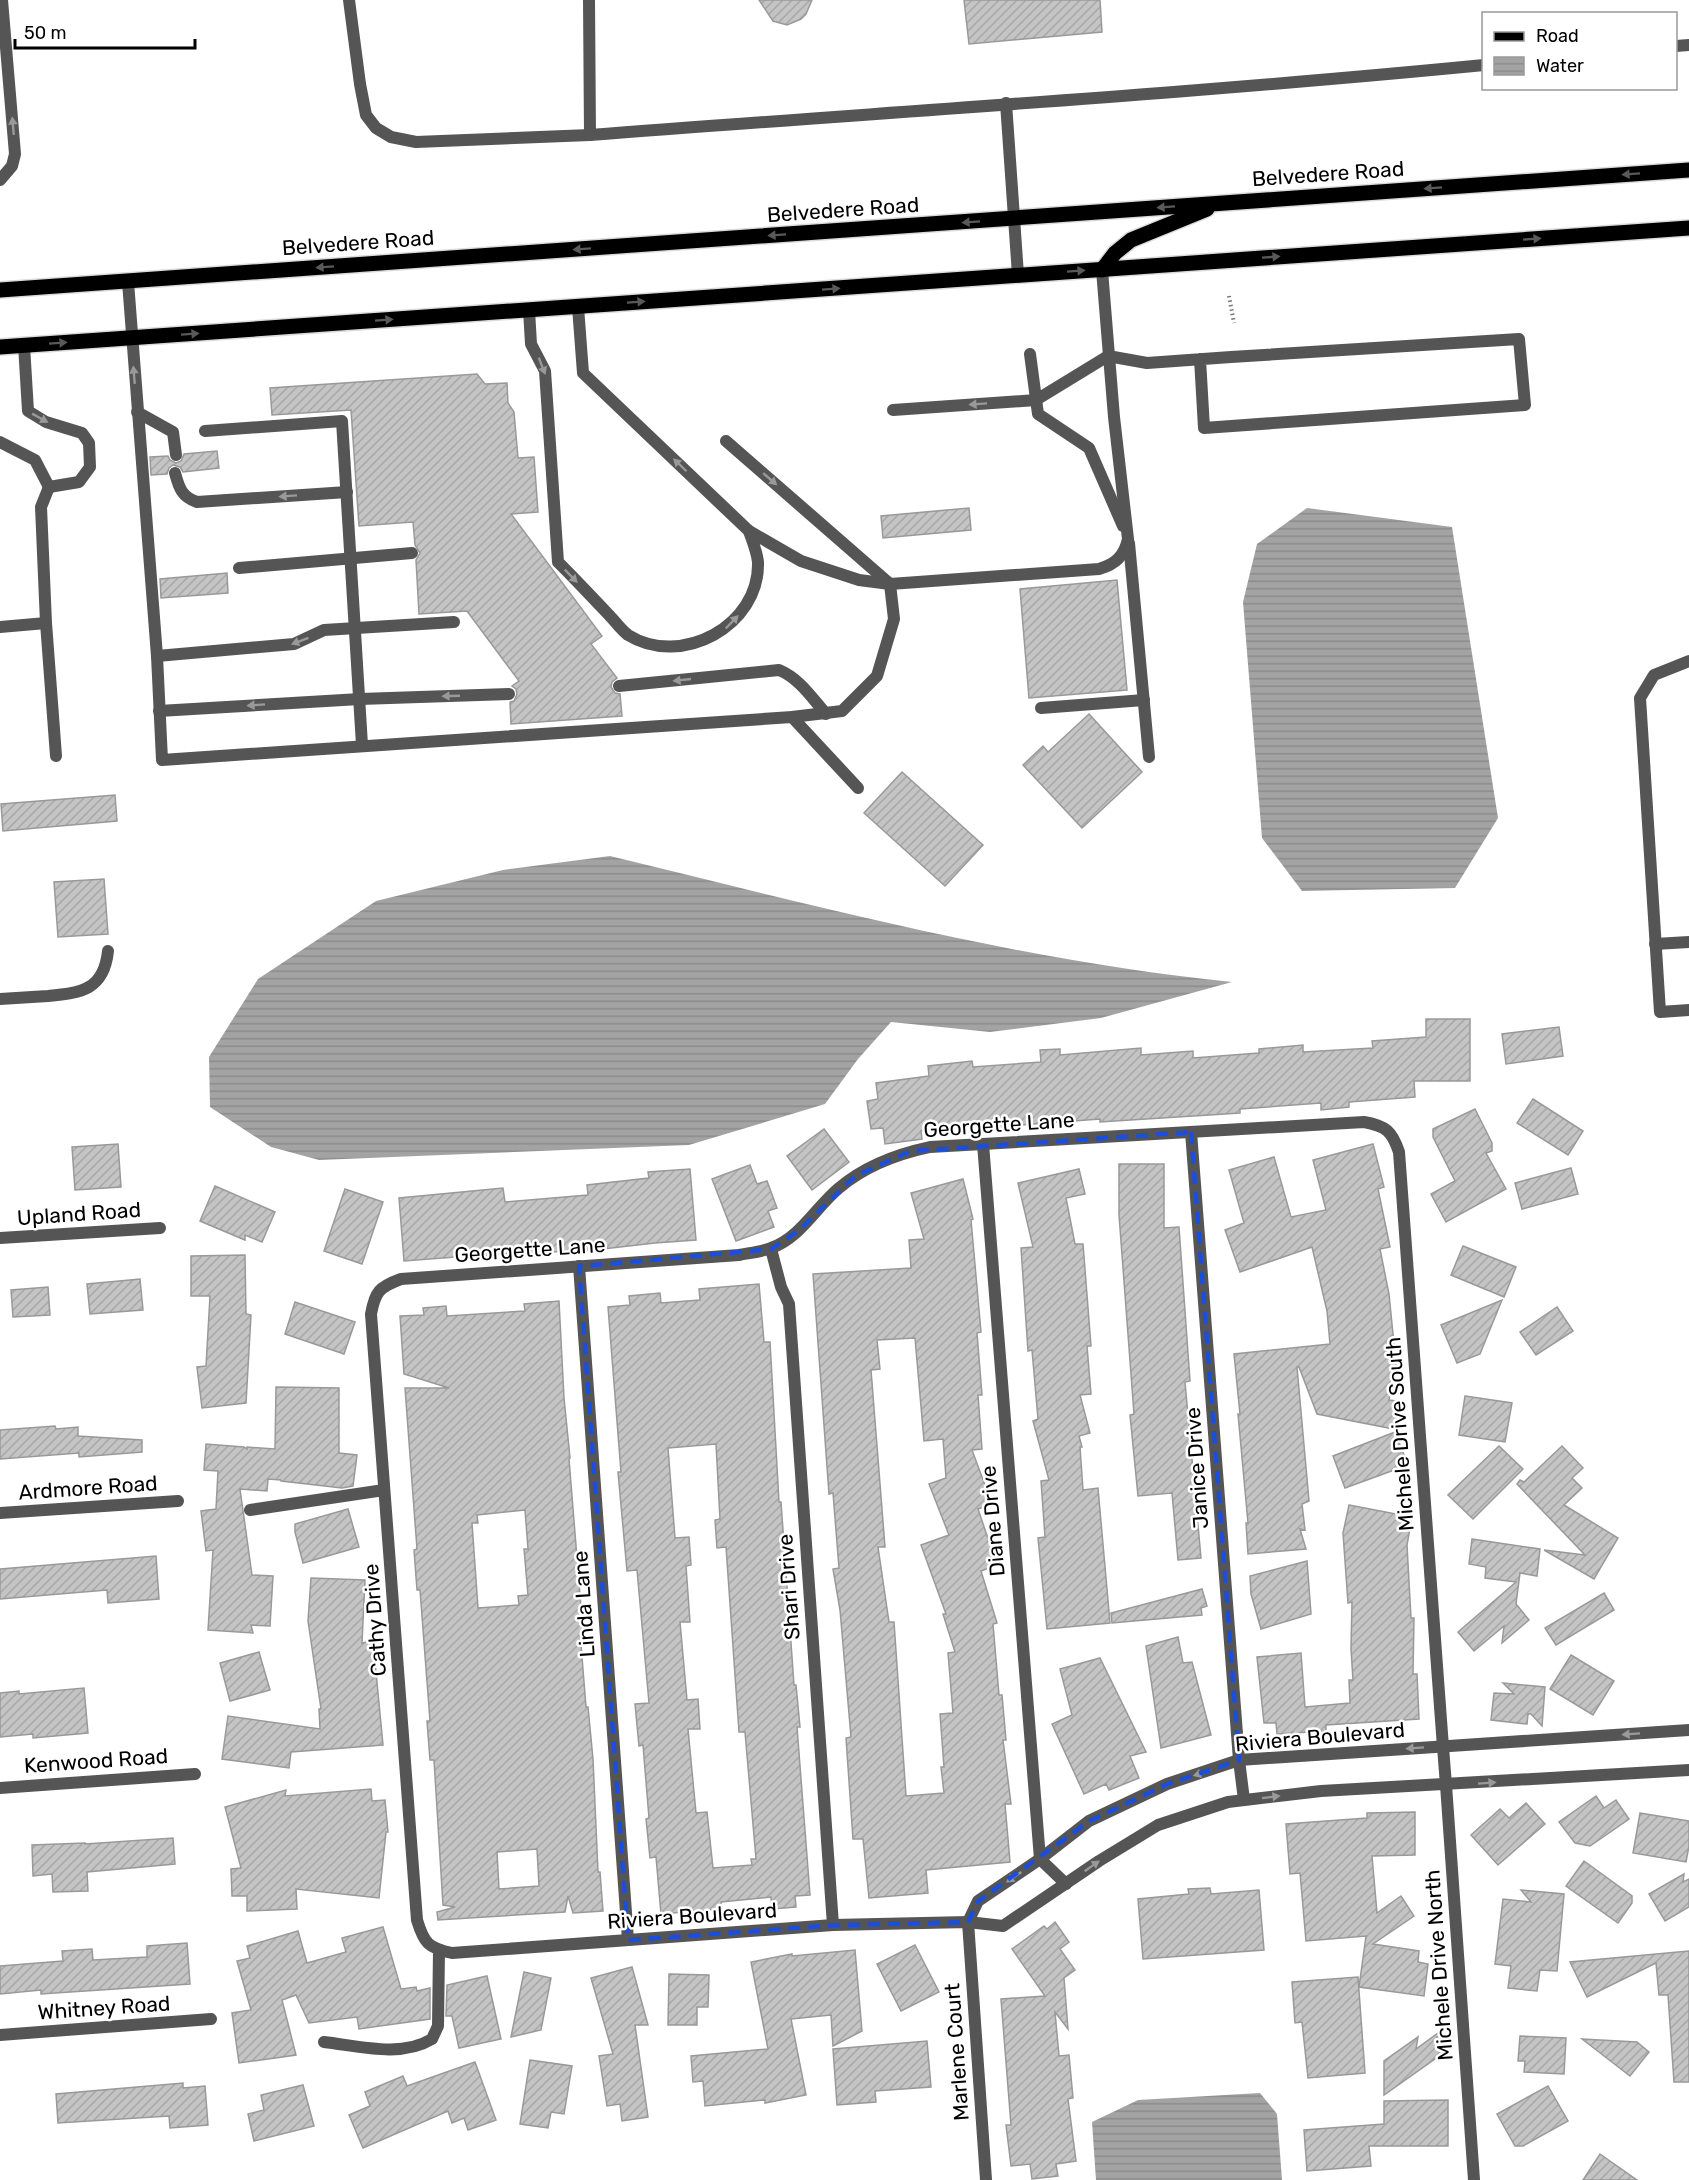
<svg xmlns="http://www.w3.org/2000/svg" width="1689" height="2180" font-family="Rubik,sans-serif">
	<defs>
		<pattern id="water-rules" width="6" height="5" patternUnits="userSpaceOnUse" patternTransform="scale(1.5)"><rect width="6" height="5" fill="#a3a3a3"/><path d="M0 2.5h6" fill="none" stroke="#8b8b8b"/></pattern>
		<pattern id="building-hatch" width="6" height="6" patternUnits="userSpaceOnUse" patternTransform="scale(1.5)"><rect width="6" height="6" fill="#c4c4c4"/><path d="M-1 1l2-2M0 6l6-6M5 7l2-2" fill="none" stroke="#a7a7a7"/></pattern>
	</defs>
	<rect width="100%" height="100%" fill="#fff"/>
	<g fill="url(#water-rules)">
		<path d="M1307,508L1452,527L1498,818L1455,888L1302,891L1262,838L1243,602L1257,544Z"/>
		<path d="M610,856C816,906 1022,961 1232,982L1101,1018L990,1032L891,1022L858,1059L825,1104L689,1145L319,1160L271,1147L210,1107L209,1057L258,979L376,901L503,870Z"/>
		<path d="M1260,2093L1277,2114L1282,2180H1096L1092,2122L1138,2100Z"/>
	</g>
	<g fill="url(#building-hatch)" stroke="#999" stroke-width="1.5" fill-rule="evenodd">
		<path d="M759,0H812L806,14L801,19L787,25L773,21Z"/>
		<path d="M964,0H1100L1102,32L969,44Z"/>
		<path d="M477,374L485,384L507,383L508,403L514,412L518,458L534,457L538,512L511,514L602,636L591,644L617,678L612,682L611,687L615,693L620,694L622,716L511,724L510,702L514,701L517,694L516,689L512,686L519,681L467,611L419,614L416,560L420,553L415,545L413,522L359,526L351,410L272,415L270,388Z"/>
		<path d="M217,451L219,468L183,472L180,467L173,465L169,468L167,474L151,475L150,457L168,456L170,460L176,463L181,461L184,454Z"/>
		<path d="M969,508L971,530L883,538L881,516Z"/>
		<path d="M227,573L228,593L161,598L160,579Z"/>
		<path d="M1117,580L1127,690L1029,698L1020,589Z"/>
		<path d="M1089,714L1142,772L1082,828L1023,765L1043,746L1048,752Z"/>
		<path d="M902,772L983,845L945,886L864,813Z"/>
		<path d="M115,795L117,821L3,831L1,804Z"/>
		<path d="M104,879L108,934L58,937L54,882Z"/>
		<path d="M1426,1019H1470V1081H1414L1415,1097L1349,1102V1107L1321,1110V1103L1240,1109V1113L1100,1122V1119L1021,1125V1127L998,1128L997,1121L921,1131L922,1139L885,1144L883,1128L871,1129L867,1101L878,1099L876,1083L929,1076L928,1066L972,1061L973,1067L1041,1062L1040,1050L1060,1049V1055L1141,1048V1055L1193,1051V1058L1259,1053V1049L1303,1045V1052L1373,1048L1372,1041L1426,1037Z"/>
		<path d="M1559,1027L1563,1056L1506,1064L1502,1034Z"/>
		<path d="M1533,1099L1583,1131L1568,1155L1517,1123Z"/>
		<path d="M1475,1109L1492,1143V1151L1486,1153L1506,1189L1446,1222L1431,1194L1455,1181L1433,1137V1129Z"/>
		<path d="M824,1129L849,1162L812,1190L787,1156Z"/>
		<path d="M118,1144L121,1187L75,1190L72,1147Z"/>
		<path d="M1373,1144L1384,1187L1378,1189L1390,1247L1380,1249L1389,1294L1396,1364L1389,1400L1404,1402L1399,1430L1317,1414L1299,1367H1297L1309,1501L1302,1504L1305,1530L1300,1529L1306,1549L1248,1554L1246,1523H1248L1238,1414H1240L1234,1354L1330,1344L1327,1311L1312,1247L1240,1272L1225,1230L1244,1223L1229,1170L1274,1157L1291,1217L1326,1210L1313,1160Z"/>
		<path d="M1119,1164H1164V1228L1179,1227L1190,1381L1185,1382L1201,1558L1178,1560L1172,1493L1138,1496L1130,1415L1134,1414L1119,1215Z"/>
		<path d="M750,1165L757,1184L767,1181L777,1208L768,1211L774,1227L736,1241L712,1179Z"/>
		<path d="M1571,1168L1578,1194L1522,1209L1515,1183Z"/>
		<path d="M690,1169L696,1240L655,1243L594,1250L530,1253V1251L469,1258V1256L404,1261L399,1198L503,1188L505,1202L588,1195L587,1185L649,1178L648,1172Z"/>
		<path d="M1079,1169L1085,1194L1066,1198L1075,1244H1083L1091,1346H1087L1091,1394L1080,1395L1090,1433L1079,1436L1082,1447H1080L1083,1490L1098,1488L1110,1623L1047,1629L1038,1538L1045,1537L1041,1481L1049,1480L1033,1421L1038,1419L1032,1350L1028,1351L1021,1248L1033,1247L1018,1183Z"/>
		<path d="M963,1179L973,1219L971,1220L981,1332L977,1333L982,1395H978L982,1449L972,1450L992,1504L978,1509L997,1565L981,1571L997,1623L993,1624L999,1695H1002L1006,1740H1003L1011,1804H1005L1010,1862L926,1870L928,1893L869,1898L863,1839H853L846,1738L851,1737L840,1610L833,1569L839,1568L833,1493L829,1494L813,1274L911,1268L909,1240L924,1239L911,1193ZM915,1338L924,1441L943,1439L946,1478L929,1484L949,1535L921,1545L946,1614H943L955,1652L948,1653L953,1713L940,1714L944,1767H941L944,1793L906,1796L894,1622H889L878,1547H885L871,1370L880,1369L877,1340Z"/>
		<path d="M215,1186L275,1212L262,1242L245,1235V1240L200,1221Z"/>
		<path d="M345,1189L383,1202L362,1264L324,1251Z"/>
		<path d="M1463,1246L1516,1267L1504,1297L1451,1275Z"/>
		<path d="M245,1255L246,1314L251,1315L246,1403L202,1408L197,1367L206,1366L210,1296H191V1256Z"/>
		<path d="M140,1279L143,1310L90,1314L87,1284Z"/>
		<path d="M759,1284L764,1342H770L779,1502H781L794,1685H796L800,1727H797L810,1895L795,1896L796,1907L772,1909L771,1897L721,1902V1909L661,1914L656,1857L650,1858L646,1819L649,1818L643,1745L639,1746L635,1704L649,1703L637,1570L627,1571L618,1472H621L608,1307L630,1305L629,1296L660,1293L661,1303L700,1300L699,1289ZM716,1444L720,1519L715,1520L717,1548L726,1547L739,1732H745L756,1859H751L752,1865L713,1868L707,1812L696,1813L688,1729H700L698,1699L687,1700L680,1622H690L686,1566L691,1565L689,1537L675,1538L668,1448Z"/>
		<path d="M48,1287L50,1315L13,1317L11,1290Z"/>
		<path d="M1502,1300L1480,1354L1457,1363L1441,1325Z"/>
		<path d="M559,1301L564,1398L570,1458L569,1459L583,1632H580L586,1707H588L593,1759L598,1872H600L603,1911L573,1913L568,1896L565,1912L438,1920L437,1912L455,1907L443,1905L434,1760H430L427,1721H430L420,1590H417L414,1550L417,1549L405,1388H449L404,1374L400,1316L424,1315L423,1308L446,1306L447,1316L525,1311L524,1304ZM525,1510L528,1549H524L528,1595L518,1596L519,1605L478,1608L472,1523H478L477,1515ZM537,1849L539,1886L499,1889L497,1852Z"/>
		<path d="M295,1302L355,1322L344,1354L285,1334Z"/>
		<path d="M1557,1307L1573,1331L1536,1355L1520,1332Z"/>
		<path d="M276,1387L339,1388V1453L357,1455L353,1486L342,1488L281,1481L280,1479V1480L268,1479L267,1491L240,1489L252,1575L273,1576L270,1626L251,1625L253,1633L208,1630L213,1550L206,1551L201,1511L216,1509L218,1471L204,1470L206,1444L244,1447L247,1449V1447L275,1449Z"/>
		<path d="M1465,1396L1512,1403L1505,1442L1459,1435Z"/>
		<path d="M55,1426L56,1429L78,1427V1436L142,1440V1452L79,1457V1453L0,1459V1430Z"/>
		<path d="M1395,1432L1408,1465L1345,1488L1333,1456Z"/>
		<path d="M1499,1446L1523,1469L1473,1519L1448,1495Z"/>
		<path d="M1562,1446L1583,1468L1572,1478L1582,1488L1564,1505L1618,1538L1594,1579L1544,1550L1585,1555L1517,1484L1520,1480L1524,1482Z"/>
		<path d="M1349,1505L1412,1517L1407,1545L1411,1618H1414L1413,1674H1417L1419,1719L1326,1725V1731L1277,1734L1276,1723H1264L1257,1657L1301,1653L1305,1707L1350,1703L1349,1680H1353L1351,1649L1352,1602L1348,1603L1343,1533Z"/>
		<path d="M348,1509L359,1547L303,1563L295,1532V1524Z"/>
		<path d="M1472,1539L1540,1549L1537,1576L1520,1573L1516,1604L1529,1620L1502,1643L1504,1626L1474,1651L1458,1632L1516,1582L1485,1578L1486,1567L1469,1564Z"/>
		<path d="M156,1556L159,1599L108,1603L107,1590L0,1599V1569Z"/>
		<path d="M1307,1561L1311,1614L1261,1629L1251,1594L1250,1576Z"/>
		<path d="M311,1578L365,1580L362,1643L373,1641L383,1745L291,1752L289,1768L222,1759L228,1716L320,1729L319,1709H321L308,1621Z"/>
		<path d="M1202,1589L1207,1606L1201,1608L1202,1615L1112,1623L1111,1613Z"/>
		<path d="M1604,1593L1614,1610L1556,1645L1545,1628Z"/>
		<path d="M1178,1637L1183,1663L1192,1662L1211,1735L1161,1748L1146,1646Z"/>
		<path d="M259,1652L270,1690L230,1701L220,1663Z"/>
		<path d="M1571,1655L1614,1681L1593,1715L1550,1689Z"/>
		<path d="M1100,1658L1146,1752L1130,1756L1139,1778L1109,1790L1106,1784L1084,1794L1052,1724L1072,1715L1060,1669Z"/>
		<path d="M1503,1683L1545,1687L1542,1726L1531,1714H1528L1527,1724L1491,1720L1494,1693L1514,1694Z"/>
		<path d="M84,1688L88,1733L33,1738V1734L0,1737V1693L19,1691V1694Z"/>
		<path d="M371,1789L372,1801L385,1800L388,1832H386L379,1898L296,1889L297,1909L247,1911V1896H232L231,1869L241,1868L225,1807L286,1790L285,1796Z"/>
		<path d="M1596,1796L1604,1808L1616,1800L1629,1819L1590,1846L1575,1843L1559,1822Z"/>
		<path d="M1526,1803L1545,1824L1498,1865L1471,1835L1500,1809L1509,1818Z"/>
		<path d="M1415,1812V1855L1372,1856L1377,1913L1401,1896L1414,1916L1373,1944L1419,1951L1418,1962L1428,1964L1424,1996L1359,1987L1366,1936L1306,1941L1300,1873L1290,1874L1286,1824L1367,1818V1813Z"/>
		<path d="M1640,1813L1689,1821V1846L1686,1862L1633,1853Z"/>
		<path d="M173,1838L175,1864L87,1872L88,1891L53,1892L52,1874L33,1876L32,1845L85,1843V1844Z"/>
		<path d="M1584,1861L1632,1896V1903L1618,1923L1566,1886Z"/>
		<path d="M1684,1874L1683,1882L1689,1879V1907L1665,1921L1649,1894Z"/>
		<path d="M1210,1888L1211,1894L1259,1890L1264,1950L1143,1959L1138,1899L1189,1894L1188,1889Z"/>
		<path d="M1521,1890L1564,1894L1557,1971L1540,1970L1537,1991L1508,1988L1511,1966L1495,1964L1503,1899L1531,1902Z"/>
		<path d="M1055,1922L1069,1942L1060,1949L1075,1970L1064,1978L1068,2029L1055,2012L1059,2056L1069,2055L1073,2098L1068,2099L1076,2161L1056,2164L1058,2176L1032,2179L1030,2164L1011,2166L1006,2125H1011L1001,1999L1045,1996L1012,1949L1044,1926L1047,1929Z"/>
		<path d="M383,1927L401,1989L416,1987L417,1991L430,1988V2019L359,2029L357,2017L309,2023L296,1995L282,2000L296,2055L239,2063L232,2013L251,2010L237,1961L250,1958L247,1946L298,1931L307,1963L346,1952L342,1938Z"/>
		<path d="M187,1943L190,1984L41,1994V1990L0,1994V1966L63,1961L62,1951L92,1949L93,1960L147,1957V1946Z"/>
		<path d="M915,1945L939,1992L901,2011L877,1964Z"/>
		<path d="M855,1950L862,2031L833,2046L831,2015L791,2019L806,2095L765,2103V2100L705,2106L703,2081L693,2082L691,2056L768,2049L751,1962L792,1954V1956Z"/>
		<path d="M1689,1951V2082H1674L1668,1995H1659L1656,1963L1587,1997L1570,1962Z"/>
		<path d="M632,1967L648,2025H635L648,2117L622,2121L620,2104L607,2106L599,2056L613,2054L591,1978Z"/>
		<path d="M524,1972L551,1978L541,2030L511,2037Z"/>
		<path d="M669,1974L709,1975L708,2007H697V2025H668Z"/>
		<path d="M487,1976L501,2039L459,2048L452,2016H446L447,1985Z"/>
		<path d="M1358,1977L1365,2073L1308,2078L1302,2022L1295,2023L1292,1982Z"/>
		<path d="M1438,2033L1449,2049L1384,2095V2061L1418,2037L1416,2049Z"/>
		<path d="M1520,2036L1566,2038L1564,2074L1524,2072L1525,2061H1518Z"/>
		<path d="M1582,2039L1637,2042L1649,2052L1630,2076Z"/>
		<path d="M927,2041L931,2087L875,2091L876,2102L837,2105L833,2049Z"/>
		<path d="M530,2060L572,2066L564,2114L551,2112L548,2128L520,2124Z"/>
		<path d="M475,2062L496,2120L468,2130L464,2118L452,2123L448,2111L363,2148L349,2115L370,2106L365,2092L403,2076L407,2086Z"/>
		<path d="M183,2083V2088L205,2086L208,2125L170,2128L169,2116L58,2123L56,2094Z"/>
		<path d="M303,2085L314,2126L254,2141L248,2114L264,2110L261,2095Z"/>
		<path d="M1548,2086L1568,2121L1523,2146H1515L1497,2114Z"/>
		<path d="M1448,2100V2146H1369L1371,2166L1307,2171L1304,2130L1384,2124V2101Z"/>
		<path d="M1600,2154L1637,2180H1583Z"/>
	</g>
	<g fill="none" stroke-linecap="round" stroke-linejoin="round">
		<defs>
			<g id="primary">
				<path d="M1102,270L1115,253L1131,240L1207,209"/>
				<path d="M0,290L1689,170"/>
				<path d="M0,347L1689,228"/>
			</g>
		</defs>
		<use href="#primary" stroke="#dbdbdb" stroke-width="18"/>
		<path stroke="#777" stroke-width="4" stroke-dasharray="1.5 3" stroke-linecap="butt" d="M1229,296L1234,323"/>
		<g stroke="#555" stroke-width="12">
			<path d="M349,0L360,84L366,115L376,128L391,137L416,142L590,135"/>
			<path d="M589,0L590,135C888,112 1186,94 1484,65"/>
			<path d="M1676,46L1689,45"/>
			<path d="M1006,103L1018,275"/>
			<path d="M0,180L12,166L15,154L2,0"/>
			<path d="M128,282L157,656L162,760L792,717L842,711L877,676L894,619L890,584L726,441"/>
			<path d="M529,310L531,344L545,371L558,562C575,579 592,597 609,615C615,621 621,630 628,635C681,668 760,626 758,562C757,552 752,540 749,531L583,373L578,307"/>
			<path d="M24,345L28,411L46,422L82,433L89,443L90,467L79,482L49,487"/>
			<path d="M1030,354L1038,414L1089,448L1123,526"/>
			<path d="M893,410L1036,400L1108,356L1147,363L1231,357L1519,339L1525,405L1204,428L1200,359"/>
			<path d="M137,412L173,432L176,455"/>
			<path d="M205,431L342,421L362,745"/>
			<path d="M0,442L35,460L49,487"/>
			<path d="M175,473C179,488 182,497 197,502L347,492"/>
			<path d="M49,487L41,507L46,623L56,756"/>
			<path d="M749,531L801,561L859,580L890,584L1099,569C1116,564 1124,556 1128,539L1114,417L1102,270"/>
			<path d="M1129,543L1149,757"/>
			<path d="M239,568L412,553"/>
			<path d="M0,627L46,623"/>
			<path d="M157,656L294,644L324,630L454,622"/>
			<path d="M1689,661L1654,675L1640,698L1660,1012L1689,1010"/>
			<path d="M619,686L779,670C799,678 812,698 826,714"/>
			<path d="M1041,708L1144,700"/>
			<path d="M159,711L360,699L509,694"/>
			<path d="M792,717L858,788"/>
			<path d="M1655,944L1689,942"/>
			<path d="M0,999C16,998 32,997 48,996C81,993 104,990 108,951"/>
			<path d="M250,1510L384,1490"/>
			<path d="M324,2042C359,2046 401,2058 432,2039L438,2026L439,1950"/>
		</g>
		<g stroke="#555" stroke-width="12">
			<path d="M1191,1132L1239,1760L1244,1800"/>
			<path d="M983,1144L1040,1859L1066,1884"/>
			<path d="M0,1238L160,1228"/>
			<path d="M771,1249L781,1287L789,1304L833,1925"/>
			<path d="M579,1266L628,1940"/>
			<path d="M0,1513L178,1501"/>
			<path d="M0,1788L195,1774"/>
			<path d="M968,1922L978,1901L1040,1859L1089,1821L1167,1784L1239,1760L1689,1730"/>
			<path d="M968,1922L986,2180"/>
			<path d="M0,2035L211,2019"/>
			<path d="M1474,2180L1446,1785L1443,1747L1399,1152C1392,1131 1386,1126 1364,1122L930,1147C897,1154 865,1166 839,1188C816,1207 800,1238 771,1248C761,1252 749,1253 739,1255L401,1279C379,1287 375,1292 371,1314L417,1920C424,1943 428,1948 452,1953L833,1925L968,1922L1003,1926L1099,1861L1158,1825L1228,1802L1321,1791L1689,1770"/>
		</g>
		<use href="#primary" stroke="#000" stroke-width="15"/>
	</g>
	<defs><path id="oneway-solid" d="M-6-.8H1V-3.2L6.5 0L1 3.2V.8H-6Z" transform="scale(1.5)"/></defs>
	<g fill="#999">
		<use href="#oneway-solid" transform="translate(13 126) rotate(-95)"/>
		<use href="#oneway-solid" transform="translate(542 366) rotate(69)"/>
		<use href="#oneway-solid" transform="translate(134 375) rotate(-95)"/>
		<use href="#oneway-solid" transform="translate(978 404) rotate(176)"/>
		<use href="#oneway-solid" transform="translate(40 418) rotate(29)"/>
		<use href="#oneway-solid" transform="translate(680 465) rotate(-136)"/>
		<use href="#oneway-solid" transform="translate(770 479) rotate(41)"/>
		<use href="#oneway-solid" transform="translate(288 496) rotate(176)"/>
		<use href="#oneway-solid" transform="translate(571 576) rotate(46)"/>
		<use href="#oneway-solid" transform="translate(732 622) rotate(-46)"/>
		<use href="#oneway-solid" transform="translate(300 641) rotate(159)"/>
		<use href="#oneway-solid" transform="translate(682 680) rotate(174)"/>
		<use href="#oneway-solid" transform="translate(451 696) rotate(178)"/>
		<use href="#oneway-solid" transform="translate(256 705) rotate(176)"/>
		<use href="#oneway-solid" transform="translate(1631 1734) rotate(176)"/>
		<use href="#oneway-solid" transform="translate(1415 1748) rotate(176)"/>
		<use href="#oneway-solid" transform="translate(1202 1773) rotate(162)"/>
		<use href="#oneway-solid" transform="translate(1487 1783) rotate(-4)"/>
		<use href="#oneway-solid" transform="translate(1271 1797) rotate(-7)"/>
		<use href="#oneway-solid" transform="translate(1092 1866) rotate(-35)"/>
		<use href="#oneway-solid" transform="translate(1014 1877) rotate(146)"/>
	</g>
	<g fill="#595959">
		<use href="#oneway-solid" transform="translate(1631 174) rotate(176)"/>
		<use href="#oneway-solid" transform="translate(1433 188) rotate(176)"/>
		<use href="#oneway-solid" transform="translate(1166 207) rotate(176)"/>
		<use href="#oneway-solid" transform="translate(971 222) rotate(176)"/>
		<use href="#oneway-solid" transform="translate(777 235) rotate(176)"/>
		<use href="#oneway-solid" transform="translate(1532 239) rotate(-4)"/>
		<use href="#oneway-solid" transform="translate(582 249) rotate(176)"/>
		<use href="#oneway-solid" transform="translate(1271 257) rotate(-4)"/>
		<use href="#oneway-solid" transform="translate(325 267) rotate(176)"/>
		<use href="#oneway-solid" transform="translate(1076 271) rotate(-4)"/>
		<use href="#oneway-solid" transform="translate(831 289) rotate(-4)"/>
		<use href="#oneway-solid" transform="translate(636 302) rotate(-4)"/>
		<use href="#oneway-solid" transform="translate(384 320) rotate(-4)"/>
		<use href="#oneway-solid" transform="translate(190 334) rotate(-4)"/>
		<use href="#oneway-solid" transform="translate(58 343) rotate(-4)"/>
	</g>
	<path fill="none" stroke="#1d4ed8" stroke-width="4.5" stroke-dasharray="12 8" stroke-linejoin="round" d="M1191,1132L1239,1760L1167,1784L1089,1821L978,1901L968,1922L833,1925L628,1940L579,1266L771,1249L799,1230L855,1176L910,1151Z"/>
	<g text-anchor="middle" stroke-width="5" stroke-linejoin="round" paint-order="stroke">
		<g font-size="21" fill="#000" stroke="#fff">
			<text transform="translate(1328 174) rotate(-4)" y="7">Belvedere Road</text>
			<text transform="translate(843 210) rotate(-4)" y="7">Belvedere Road</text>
			<text transform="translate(358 243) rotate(-4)" y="7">Belvedere Road</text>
			<text transform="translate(999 1125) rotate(-4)" y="7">Georgette Lane</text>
			<text transform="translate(79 1214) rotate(-4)" y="7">Upland Road</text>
			<text transform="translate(530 1250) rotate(-4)" y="7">Georgette Lane</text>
			<text transform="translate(1400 1434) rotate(-94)" y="7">Michele Drive South</text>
			<text transform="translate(1197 1468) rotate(-94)" y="7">Janice Drive</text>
			<text transform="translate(88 1488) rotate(-4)" y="7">Ardmore Road</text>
			<text transform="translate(993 1521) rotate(-95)" y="7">Diane Drive</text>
			<text transform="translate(789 1587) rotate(-94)" y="7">Shari Drive</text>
			<text transform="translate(584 1604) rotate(-94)" y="7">Linda Lane</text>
			<text transform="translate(375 1620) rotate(-94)" y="7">Cathy Drive</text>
			<text transform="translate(1320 1737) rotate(-5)" y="7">Riviera Boulevard</text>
			<text transform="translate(96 1761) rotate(-4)" y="7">Kenwood Road</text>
			<text transform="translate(692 1916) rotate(-4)" y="7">Riviera Boulevard</text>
			<text transform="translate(1439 1965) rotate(-94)" y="7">Michele Drive North</text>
			<text transform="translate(104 2008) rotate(-4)" y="7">Whitney Road</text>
			<text transform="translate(957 2052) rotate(-94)" y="7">Marlene Court</text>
		</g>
	</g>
	<rect x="1482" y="12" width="195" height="78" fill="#ffffff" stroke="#999999" stroke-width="1.5"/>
	<rect x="1494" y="32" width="30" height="9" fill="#000000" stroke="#999999" stroke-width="1.5"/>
	<text x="1536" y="42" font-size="18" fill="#000000">Road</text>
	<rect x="1494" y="57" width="30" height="18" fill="url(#water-rules)" stroke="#999999" stroke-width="1.5"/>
	<text x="1536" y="72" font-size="18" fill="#000000">Water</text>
	<path d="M15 39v9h180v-9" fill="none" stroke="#000000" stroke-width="3"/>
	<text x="24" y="39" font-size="18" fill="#000000" stroke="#ffffff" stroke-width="4.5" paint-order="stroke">50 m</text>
</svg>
